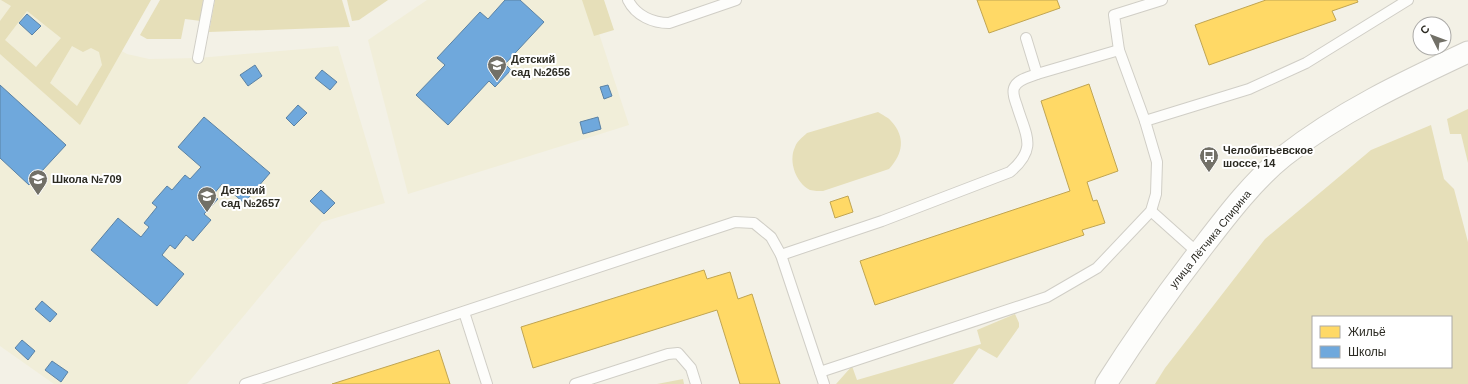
<svg xmlns="http://www.w3.org/2000/svg" width="1468" height="384" font-family="Helvetica,sans-serif">
	<rect width="100%" height="100%" fill="#f3f1e6"/>
	<g fill="#f1eed9">
		<path d="M0,0H32L127,54L149,59L198,58L338,46L385,203L322,222L187,384H54L0,346Z"/>
		<path d="M427,0H588L629,125L408,194L368,40Z"/>
	</g>
	<g fill="#e6dfb9" fill-rule="evenodd">
		<path d="M1,0H151L80,125L0,54V21L11,6ZM27,11L61,38L36,67L5,40ZM72,46L83,52L91,48L99,52L102,65L77,106L50,83Z"/>
		<path d="M160,0H203L201,21L185,19L181,39H147L140,35Z"/>
		<path d="M215,0H342L350,27L209,32Z"/>
		<path d="M347,0H388L359,20L352,21Z"/>
		<path d="M582,0H604L614,30L594,36Z"/>
		<path d="M1468,109V163L1461,134H1450L1447,119Z"/>
		<path d="M878,112C882,115 888,117 891,121C906,137 903,154 889,169L823,191C819,191 814,191 810,190C796,183 788,161 795,147C797,141 803,137 807,133Z"/>
		<path d="M1431,125L1444,179L1454,189L1468,242V384H1155L1165,368L1265,239L1371,150ZM1313,317H1451V367H1313Z"/>
		<path d="M1015,314L1019,323V327L997,358L979,348L953,384H836L852,366L857,380L981,344L977,330Z"/>
		<path d="M683,379L684,384H657Z"/>
	</g>
	<g fill="#ffd966" stroke="#c0a552">
		<path d="M977,0H1057L1060,8L989,33Z"/>
		<path d="M1266,0H1357L1358,2L1332,11L1336,20L1209,65L1195,25Z"/>
		<path d="M1089,84L1118,171L1087,182L1093,201L1097,200L1105,223L1082,230L1084,235L875,305L860,261L1070,191L1041,101Z"/>
		<path d="M848,196L853,212L835,218L830,202Z"/>
		<path d="M704,270L707,279L730,272L738,299L752,294L780,384H740L717,310L533,368L521,327Z"/>
		<path d="M439,350L450,384H332L392,365Z"/>
	</g>
	<g fill="#6fa8dc" stroke="#5b82a4">
		<path d="M505,0H520L544,22L505,64L511,70L495,87L489,81L448,125L416,95L445,65L437,58L480,12L488,19Z"/>
		<path d="M27,14L41,26L32,35L19,23Z"/>
		<path d="M255,65L262,76L248,86L240,75Z"/>
		<path d="M322,70L337,82L330,90L315,78Z"/>
		<path d="M0,85L66,145L29,185L0,158Z"/>
		<path d="M608,85L612,96L604,99L600,87Z"/>
		<path d="M298,105L307,113L294,126L286,118Z"/>
		<path d="M204,117L270,173L244,203L222,184L213,195L218,199L204,214L211,220L193,241L186,235L175,249L170,245L162,255L184,274L157,306L91,250L118,218L141,237L149,227L144,223L157,207L152,203L167,186L172,190L185,175L190,179L201,167L178,147Z"/>
		<path d="M598,117L601,129L583,134L580,122Z"/>
		<path d="M321,190L335,203L324,214L310,201Z"/>
		<path d="M42,301L57,314L50,322L35,309Z"/>
		<path d="M22,340L35,351L28,360L15,348Z"/>
		<path d="M52,361L68,372L61,382L45,370Z"/>
	</g>
	<g fill="none" stroke-linecap="round" stroke-linejoin="round">
		<defs>
			<g id="lane">
				<path d="M628,0C636,16 653,23 669,23L736,0"/>
				<path d="M1119,50L1114,15L1162,0"/>
				<path d="M198,58L209,0"/>
				<path d="M1145,121L1249,89L1306,63L1408,0"/>
				<path d="M1151,211L1198,253"/>
				<path d="M781,255L882,221L1010,172C1038,148 1026,136 1017,106C1015,100 1012,94 1014,88C1017,79 1030,77 1037,74"/>
				<path d="M464,312L487,384"/>
				<path d="M820,372L1047,297L1097,268L1151,211L1156,194L1157,162L1145,121L1119,50L1037,74L1026,38"/>
				<path d="M245,384L735,222L754,223L771,237L781,255L824,384"/>
				<path d="M575,384L668,354L678,353L691,368L696,384"/>
			</g>
			<path id="street" d="M1106,384C1137,335 1170,289 1205,244C1228,214 1255,179 1284,156C1340,112 1404,82 1468,52"/>
		</defs>
		<use href="#lane" stroke="#d0cec6" stroke-width="12"/>
		<use href="#street" stroke="#d0cec6" stroke-width="23"/>
		<use href="#lane" stroke="#fdfdfb" stroke-width="10"/>
		<use href="#street" stroke="#fdfdfb" stroke-width="21"/>
	</g>
	<defs>
		<symbol id="school-pin" viewBox="-11 -11 22 30"><path d="M0 17L-7.5 6A9.5 9.5 0 1 1 7.5 6Z" fill="#727067" stroke="#fff"/><path d="M0-5L7-2L0 1L-7-2ZM-4 1L0 2.5L4 1V4Q0 6-4 4Z" fill="#fff"/></symbol>
		<symbol id="bus-pin" viewBox="-11 -11 22 30"><path d="M0 17L-7.5 6A9.5 9.5 0 1 1 7.5 6Z" fill="#727067" stroke="#fff"/><path d="M-5-6H5V4H4V6H2V4H-2V6H-4V4H-5ZM-3.5-4V0h7V-4ZM-3.5 1.2v1.5H-2V1.2ZM2 1.2v1.5H3.5V1.2Z" fill="#fff"/></symbol>
	</defs>
	<g fill-rule="evenodd">
		<use href="#school-pin" x="486" y="54" width="22" height="30"/>
		<use href="#bus-pin" x="1198" y="145" width="22" height="30"/>
		<use href="#school-pin" x="27" y="168" width="22" height="30"/>
		<use href="#school-pin" x="196" y="185" width="22" height="30"/>
	</g>
	<g text-anchor="middle" stroke-width="4" stroke-linejoin="round" paint-order="stroke">
		<g font-size="11" font-weight="bold" fill="#2c2b23" stroke="#fff" text-anchor="start">
			<text x="511" y="63">Детский<tspan x="511" dy="13">сад №2656</tspan></text>
			<text x="1223" y="154">Челобитьевское<tspan x="1223" dy="13">шоссе, 14</tspan></text>
			<text x="52" y="183">Школа №709</text>
			<text x="221" y="194">Детский<tspan x="221" dy="13">сад №2657</tspan></text>
		</g>
		<g font-size="11" fill="#2c2b23" stroke="#fff">
			<text transform="translate(1210 239) rotate(-51)" y="4">улица Лётчика Спирина</text>
		</g>
	</g>
	<rect x="1312" y="316" width="140" height="52" fill="#ffffff" stroke="#abaaa7"/>
	<rect x="1320" y="326" width="20" height="12" fill="#ffd966" stroke="#abaaa7"/>
	<text x="1348" y="336" font-size="12" fill="#2c2b23">Жильё</text>
	<rect x="1320" y="346" width="20" height="12" fill="#6fa8dc" stroke="#abaaa7"/>
	<text x="1348" y="356" font-size="12" fill="#2c2b23">Школы</text>
	<g transform="translate(1432 36) rotate(312)"><circle r="19" fill="#ffffff" stroke="#abaaa7"/>
	<path d="M0-3L7 15L0 10L-7 15Z" fill="#727067"/>
	<text y="-6" font-size="11" font-weight="bold" text-anchor="middle" fill="#2c2b23">С</text>
	</g>
</svg>
